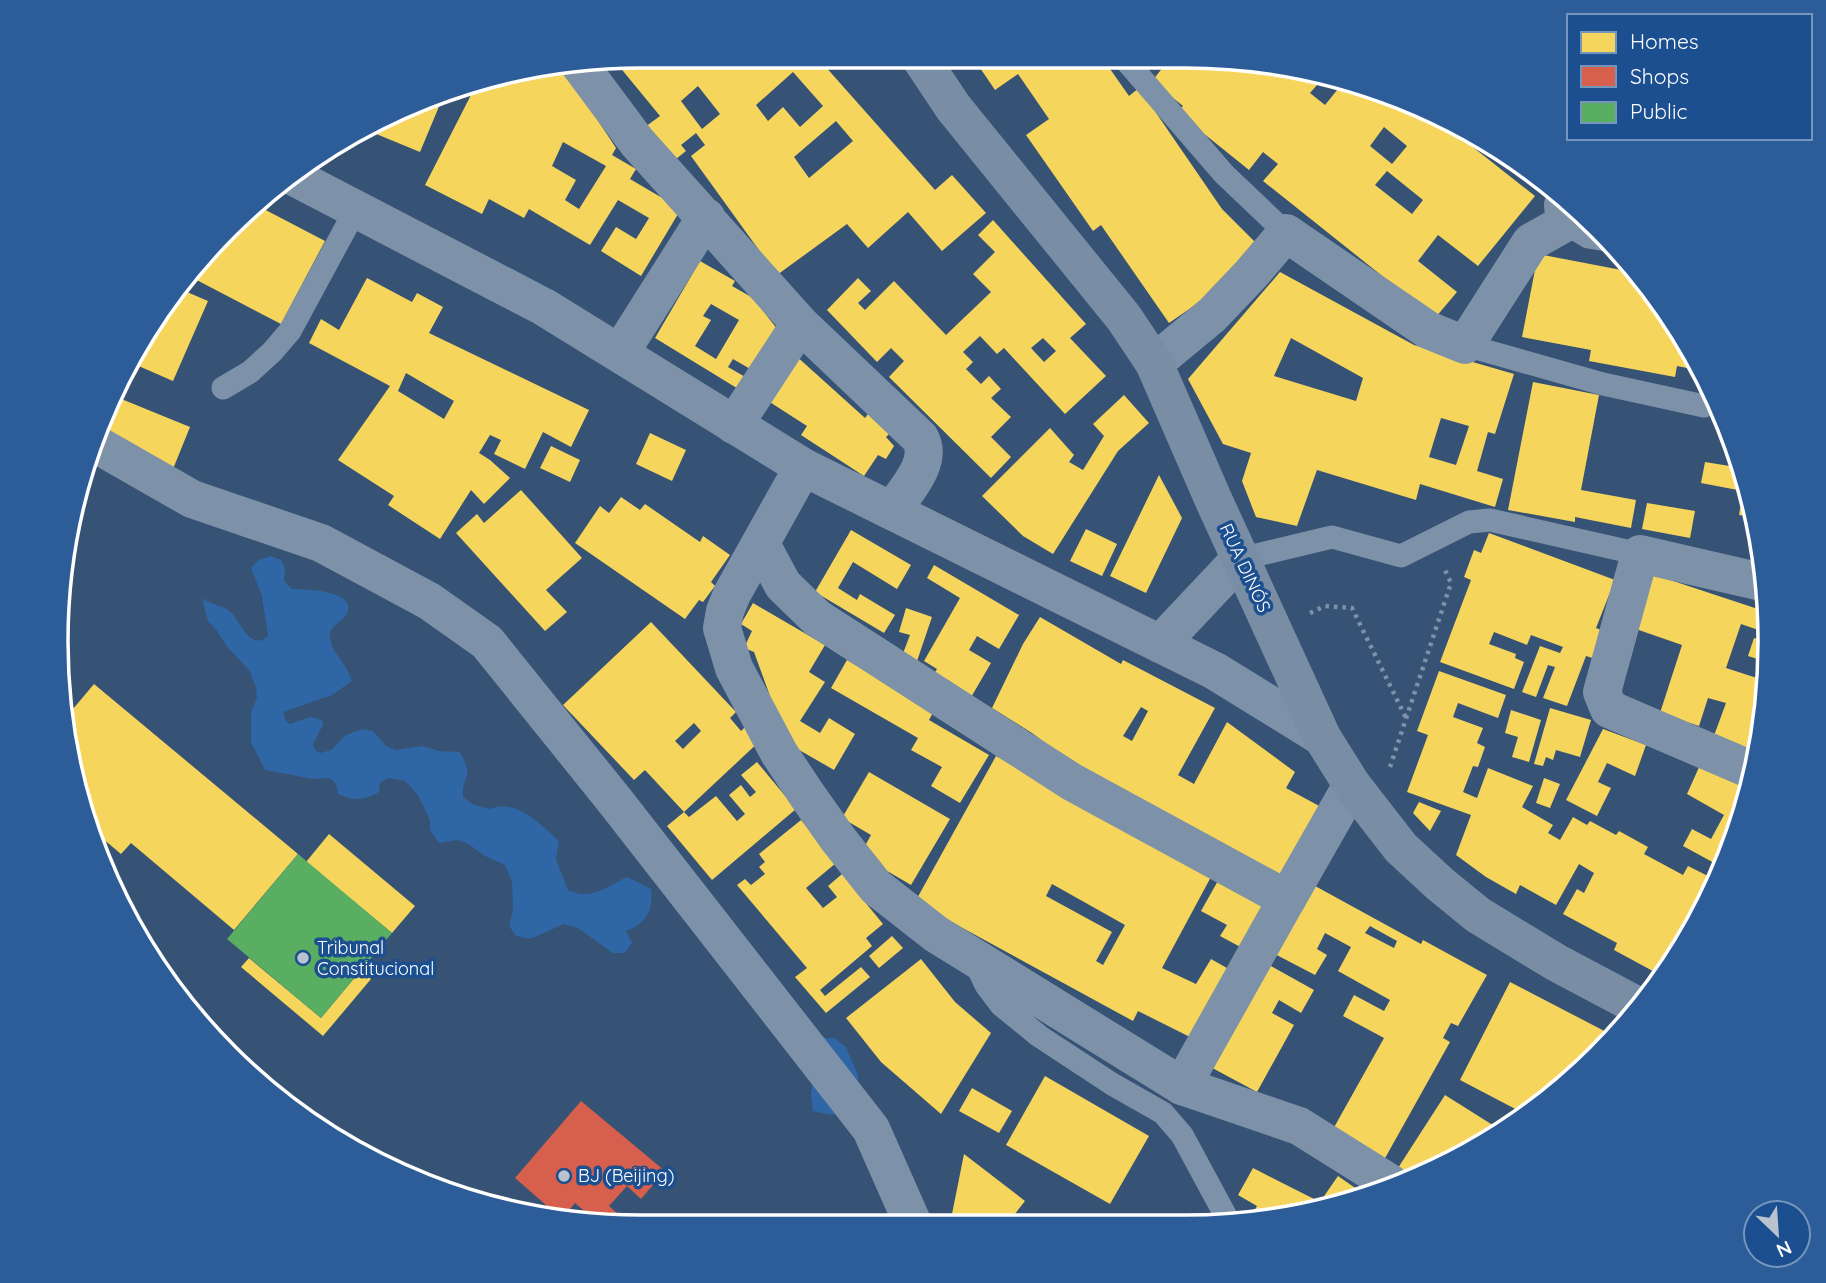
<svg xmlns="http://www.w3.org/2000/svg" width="1826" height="1283" font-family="Quicksand,sans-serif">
	<rect width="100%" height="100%" fill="#365274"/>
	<g fill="#2f66a5">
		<path d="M271,556L281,560L285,568L284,581L292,589C303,589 354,590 348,611C345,622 329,624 330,637C331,652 348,665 352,681L332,695L283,712L286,721L290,724L310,717L322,720L323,725L313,744L315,750L320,753L331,750L346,735L362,729L373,731L386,746L396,750L423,746L439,751L460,752C475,780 462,773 463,797L472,804L490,809C515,798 541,824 559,841L556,859L568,890C591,901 606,887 627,877L651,889C654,910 646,924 626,931L632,943L625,953H613L578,928L564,924L530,939L516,936L509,926L513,911L512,882L505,865L485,856L467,843L457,840L439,843L430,830V820L418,795L405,781L388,778L380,783L379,792C364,801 353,801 338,794L336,784L330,778L313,779L265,770L251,742V712L257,697L256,687L249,670L228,648L217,631L208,621L202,598C210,604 220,605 228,610C240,618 249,653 268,636L262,596L251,568L259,560Z"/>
		<path d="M800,1030L825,1038H834L846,1047L858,1075L857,1101C841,1118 835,1116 813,1111L811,1097L812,1083Z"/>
	</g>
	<g fill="#f6d55c" fill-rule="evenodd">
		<path d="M642,56H816L935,190L952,175L986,213L942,251L908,212L868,248L847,224L777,275L691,156L705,145L696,133L681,145L686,151L671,163L645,127L660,116L614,60ZM793,72L823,106L800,127L783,107L768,121L756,105ZM698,86L720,114L702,129L681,101ZM836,121L853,141L809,178L794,157Z"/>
		<path d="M972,56H1101L1129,96L1139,88L1222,209L1259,246L1227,283L1169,323L1101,225L1093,231L1026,135L1049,119L1018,74L995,90Z"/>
		<path d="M1172,56L1299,67L1324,77L1310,93L1325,105L1342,84L1451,125L1469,144L1535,196L1478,266L1438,235L1418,261L1457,292L1435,318L1263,181L1278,164L1263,152L1249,170L1177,112L1183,106L1152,81ZM1384,127L1407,146L1392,164L1370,146ZM1387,171L1423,200L1412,214L1375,185Z"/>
		<path d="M562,66L616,148L612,155L636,169L630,179L681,209L641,276L601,251L616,227L636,239L649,218L618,200L590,245L529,209L524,218L489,199L482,214L425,185L473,91L464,87L490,76ZM563,142L606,166L579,209L565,200L576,180L552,166Z"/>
		<path d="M443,97L420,152L369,131L413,111Z"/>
		<path d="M258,206L325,241L281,324L189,276L201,256Z"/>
		<path d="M993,220L1086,324L1070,338L1106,376L1065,414L1004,348L997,354L980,336L963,352L973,362L966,369L981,384L989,376L1001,389L991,398L1011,417L991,437L1011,457L991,478L889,377L904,361L891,348L877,362L827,310L858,278L871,291L858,303L865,310L894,281L946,335L991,292L973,274L995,252L978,235ZM1043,338L1056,351L1044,362L1031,348Z"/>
		<path d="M1538,254L1637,273L1691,348L1702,371L1677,366L1675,377L1589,361L1591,350L1522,337Z"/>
		<path d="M700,261L735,281L732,286L753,298L778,330L752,370L733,359L728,367L747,378L740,390L655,338ZM711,304L739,320L716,359L695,346L711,320L703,316Z"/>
		<path d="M1280,272L1414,345L1514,374L1495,434L1488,432L1477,471L1503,479L1495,507L1420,484L1416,500L1317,470L1297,526L1256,517L1242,481L1251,453L1223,444L1188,379ZM1291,338L1363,378L1356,401L1274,376ZM1441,418L1469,426L1456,465L1429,457Z"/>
		<path d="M367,278L412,302L417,293L443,307L429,333L589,410L571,447L543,432L525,469L494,454L501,440L490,435L479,453L490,460L510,478L484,504L471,490L440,539L388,505L394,496L338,460L390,386L309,343L321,319L339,330ZM406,373L454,401L444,419L398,391Z"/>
		<path d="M180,289L208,301L173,381L134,364Z"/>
		<path d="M794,354L865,418L868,414L889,434L886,437L894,446L886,459L878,455L864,476L801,435L807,426L765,399Z"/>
		<path d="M1533,382L1599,395L1581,490L1636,500L1631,528L1575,517V522L1508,510Z"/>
		<path d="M1124,395L1149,423L1118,451L1053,554L1023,536L982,496L1050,428L1074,455L1069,462L1083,470L1104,436L1093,424Z"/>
		<path d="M114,396L190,427L173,469L95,437L101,417Z"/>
		<path d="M650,433L686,450L672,481L636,464Z"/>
		<path d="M551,446L580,460L570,482L540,468Z"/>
		<path d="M1705,462L1742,468L1754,517L1739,515L1743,491L1701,483Z"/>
		<path d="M1159,475L1182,518L1146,593L1110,576Z"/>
		<path d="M521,490L582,558L546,590L567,612L545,631L456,533L477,514L484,523Z"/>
		<path d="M621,497L640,510L645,504L700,542L703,536L730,555L711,582L715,586L703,602L699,600L685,619L575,543L600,506L609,513Z"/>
		<path d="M1647,503L1695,511L1690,538L1642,529Z"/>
		<path d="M1086,529L1117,544L1102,576L1070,561Z"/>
		<path d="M851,530L911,565L897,589L853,562L838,588L857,600L860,594L895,615L884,633L815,592Z"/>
		<path d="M1757,530L1760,545L1763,558L1752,555Z"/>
		<path d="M1489,533L1615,580L1596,628L1606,632L1596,659L1586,656L1567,706L1543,698L1555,667L1548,665L1536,697L1522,692L1540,646L1560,653L1563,647L1531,635L1527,645L1494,632L1489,644L1516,654L1515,658L1524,662L1514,689L1440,662L1471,580L1464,577L1474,550L1481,553Z"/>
		<path d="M934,565L1019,615L999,649L977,636L969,650L991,663L970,699L932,677L937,669L924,661L960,598L927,578Z"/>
		<path d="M1652,574L1767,612V633L1741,624L1726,668L1760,679L1762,671L1769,673L1756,755L1712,741L1726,703L1708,698L1699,726L1660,713L1682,645L1633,628Z"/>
		<path d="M753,603L825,645L809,672L825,682L800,721L820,733L829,718L855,734L834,770L787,743L754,652L744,648L752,631L741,624Z"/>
		<path d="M906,608L932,617L917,661L902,656L910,635L899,632Z"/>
		<path d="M1040,617L1121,664L1123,660L1215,708L1178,775L1194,784L1227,722L1295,772L1286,788L1321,807L1282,879L1080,769L1032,733L992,708L1023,644ZM1141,707L1148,711L1132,741L1123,736Z"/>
		<path d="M651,622L736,712L730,718L741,731L748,724L762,739L684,812L645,770L634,780L563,705ZM694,723L701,731L683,749L675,741Z"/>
		<path d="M1754,638L1768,642L1767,662L1748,656Z"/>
		<path d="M847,660L934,711L929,720L989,755L960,803L931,786L942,767L911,750L918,738L831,688Z"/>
		<path d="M1439,671L1506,695L1498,718L1458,703L1453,717L1483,728L1477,743L1485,747L1478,767L1473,766L1463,792L1477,798L1488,768L1533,786L1522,807L1553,825L1548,833L1560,840L1573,817L1587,825L1590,821L1616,835L1619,831L1648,847L1644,854L1683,875L1688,866L1710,877L1714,870L1720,873L1710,900L1662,976L1614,950L1617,943L1563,914L1577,889L1584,893L1594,873L1579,864L1556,905L1520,885L1516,894L1486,877L1456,855L1471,815L1407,792L1428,735L1417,731Z"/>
		<path d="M94,684L298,854L234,930L131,843L121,854L96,833L62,722Z"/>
		<path d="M1550,708L1591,720L1580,757L1556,750L1553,760L1546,757L1543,766L1534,764Z"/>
		<path d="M1511,710L1541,720L1529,762L1512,757L1518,737L1505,733Z"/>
		<path d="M1603,729L1646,745L1635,776L1607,763L1598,782L1611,788L1597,816L1566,800Z"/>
		<path d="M996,756L1212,875L1162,968L1196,984L1211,959L1234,972L1196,1040L1138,1011L1133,1021L915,902ZM1052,884L1125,925L1103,965L1096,961L1112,932L1046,896Z"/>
		<path d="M757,762L796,809L712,880L667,826L684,812L689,817L716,796L737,821L745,814L729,795L741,785L750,797L756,792L741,775Z"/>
		<path d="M1700,765L1748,786L1733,819L1739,822L1716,864L1683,846L1692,829L1711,839L1724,815L1687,794Z"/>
		<path d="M869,772L950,819L911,885L860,855L871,835L842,818Z"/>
		<path d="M1544,778L1560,784L1550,808L1536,803Z"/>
		<path d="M1419,802L1441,811L1430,831L1413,813Z"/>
		<path d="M801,820L836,863L806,888L823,908L837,897L828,886L842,874L883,924L866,938L872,946L820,990L825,996L861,967L870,977L826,1013L795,977L807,968L737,885L745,879L751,885L765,874L759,867L765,862L759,854Z"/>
		<path d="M329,834L415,906L392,933L306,862Z"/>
		<path d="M1219,879L1270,907L1246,950L1220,936L1227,925L1201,911Z"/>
		<path d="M1306,881L1421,944L1423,940L1487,975L1458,1026L1451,1023L1443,1038L1450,1042L1384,1160L1332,1131L1384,1038L1343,1016L1354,995L1384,1011L1390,1000L1338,971L1351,947L1325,933L1317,949L1327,955L1315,975L1267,950ZM1370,926L1397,941L1394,948L1365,933Z"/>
		<path d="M892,936L903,948L879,968L869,956Z"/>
		<path d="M249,958L321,1018L361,970L371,979L323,1036L241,967Z"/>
		<path d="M921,959L955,1002L991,1033L941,1114L881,1062L846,1018Z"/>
		<path d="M1260,960L1314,990L1301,1013L1279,1000L1272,1013L1294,1025L1257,1092L1203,1063Z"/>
		<path d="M1510,982L1614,1036L1571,1081L1523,1113L1460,1080Z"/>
		<path d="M1045,1076L1149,1136L1110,1204L1006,1145Z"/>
		<path d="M972,1088L1012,1111L999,1133L959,1111Z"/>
		<path d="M1445,1095L1499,1129L1443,1167L1412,1176L1398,1168Z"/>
		<path d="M964,1154L1025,1201L1011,1219L1017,1223L950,1224Z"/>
		<path d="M1253,1168L1320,1202L1338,1176L1361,1192L1261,1222H1248L1257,1206L1238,1195Z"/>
	</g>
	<path fill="#d6604d" d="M581,1101L665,1171L641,1199L627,1186L609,1206L619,1215L610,1226H602L575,1203L562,1219L515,1178Z"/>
	<path fill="#5aae61" d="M298,854L392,933L321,1018L227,939Z"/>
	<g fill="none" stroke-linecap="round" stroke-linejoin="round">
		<g stroke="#7d92a8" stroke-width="4.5" stroke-dasharray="3.5 5" stroke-linecap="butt">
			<path d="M1310,613L1325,606L1352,608L1406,718"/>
			<path d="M1390,767L1451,583L1445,570"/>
		</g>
		<g stroke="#7d92a8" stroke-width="23">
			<path d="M1122,56L1224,174L1286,233"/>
			<path d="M1565,223L1588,237L1606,240"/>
			<path d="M1465,345L1603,384L1704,406"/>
			<path d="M223,388L250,372L272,352L290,331L356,209"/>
			<path d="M1240,559L1332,537L1401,556L1469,522L1490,520L1640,554"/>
			<path d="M976,964L986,985L1001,1005L1039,1036L1112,1084L1163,1113L1182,1135L1229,1222"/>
		</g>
		<g stroke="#7d92a8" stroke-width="38">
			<path d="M579,64L637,142L800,324L920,438C934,462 905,491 892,511"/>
			<path d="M292,176L544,307L803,467L1215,671L1322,737"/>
			<path d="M620,353L706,217"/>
			<path d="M1154,363L1212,315L1251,274L1286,233L1428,330L1465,345L1531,242L1565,223L1563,205"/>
			<path d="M734,425L800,324"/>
			<path d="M94,443L192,499L321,543L429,601L487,642L615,801L871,1129L913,1224"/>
			<path d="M803,467L732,594L725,611L722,628L734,668L779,753L807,795L838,839L876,887L936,934L1182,1086L1299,1126L1390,1183"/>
			<path d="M761,544L783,585L817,618L1072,782L1287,899L1352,785"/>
			<path d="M1160,644L1240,559"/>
			<path d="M1754,771L1609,709L1602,692L1640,554L1766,583"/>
			<path d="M1182,1086L1287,899"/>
		</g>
		<path stroke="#798da4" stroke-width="38" d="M919,56L953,107L1124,318L1154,363L1214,501L1322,737L1352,785L1401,848L1440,884L1478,915L1557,963L1640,1007"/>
	</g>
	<g fill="#b9c2ce" stroke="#1b4f8f" stroke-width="2.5">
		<circle cx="303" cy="958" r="7"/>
		<circle cx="564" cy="1176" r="7"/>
	</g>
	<g text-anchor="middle" stroke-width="7" stroke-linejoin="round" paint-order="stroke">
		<g font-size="18" fill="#fff" stroke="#1b4f8f">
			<text transform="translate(1245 568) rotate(65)" y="6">RUA DINÓS</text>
		</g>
		<g font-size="18" fill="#fff" stroke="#1b4f8f" text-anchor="start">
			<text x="317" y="954">Tribunal<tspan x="317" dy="21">Constitucional</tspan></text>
			<text x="578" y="1182">BJ (Beijing)</text>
		</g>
	</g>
	<path d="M0 0H1826V1283H0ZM641 68H1185A573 573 0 0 1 1758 641V642A573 573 0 0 1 1185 1215H641A573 573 0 0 1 68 642V641A573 573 0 0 1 641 68Z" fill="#2d5d98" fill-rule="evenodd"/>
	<path fill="none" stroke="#fff" stroke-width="3.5" d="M641 68H1185A573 573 0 0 1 1758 641V642A573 573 0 0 1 1185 1215H641A573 573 0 0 1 68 642V641A573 573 0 0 1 641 68Z"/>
	<rect x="1567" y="14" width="245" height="126" fill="#1b4f8f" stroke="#7695bc" stroke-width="2"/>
	<rect x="1581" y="32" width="35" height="21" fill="#f6d55c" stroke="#7695bc" stroke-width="2"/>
	<text x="1630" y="49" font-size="21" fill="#ffffff">Homes</text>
	<rect x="1581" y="66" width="35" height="21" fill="#d6604d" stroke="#7695bc" stroke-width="2"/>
	<text x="1630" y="84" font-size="21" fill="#ffffff">Shops</text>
	<rect x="1581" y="102" width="35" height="21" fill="#5aae61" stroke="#7695bc" stroke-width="2"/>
	<text x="1630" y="119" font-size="21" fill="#ffffff">Public</text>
	<g transform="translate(1777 1234) rotate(155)"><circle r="33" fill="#1b4f8f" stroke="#7695bc" stroke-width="2"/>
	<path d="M0-5L12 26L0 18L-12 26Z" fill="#b9c2ce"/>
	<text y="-10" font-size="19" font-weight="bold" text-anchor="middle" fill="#ffffff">N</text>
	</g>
</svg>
